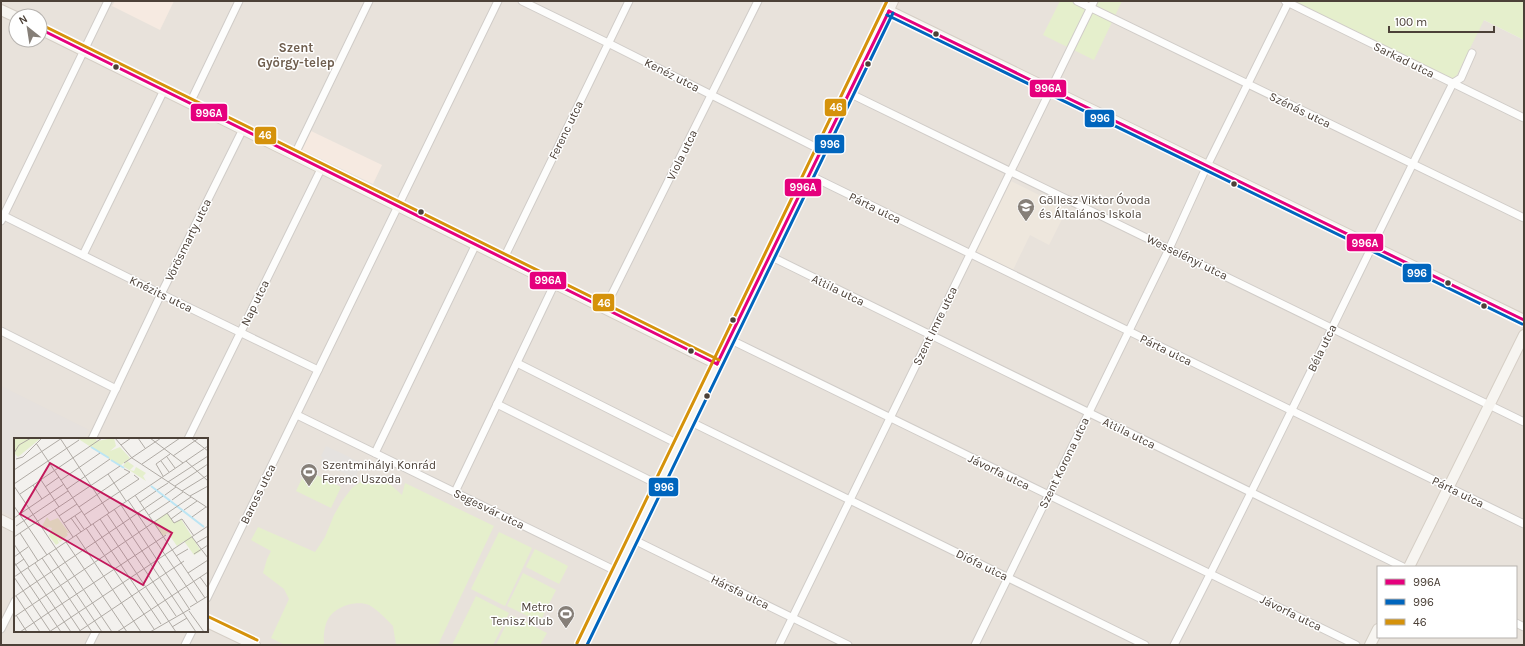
<svg xmlns="http://www.w3.org/2000/svg" width="1525" height="646" font-family="Karla,sans-serif">
	<rect width="100%" height="100%" fill="#f3f1ee"/>
	<path fill="#e8e2db" fill-rule="evenodd" d="M1,1H1289L1484,20L1524,40V645H1ZM16,16H40V40H16ZM15,439H207V631H15ZM1378,567H1516V637H1378Z"/>
	<g fill="#f6eae1">
		<path d="M115,1H174L160,30L112,6Z"/>
		<path d="M311,131L382,165L373,184L302,150Z"/>
	</g>
	<path fill="#e6e1dd" d="M1,386L89,430L84,439H15V518L1,511Z"/>
	<path fill="#eee7dd" d="M1011,181L1067,209L1049,245L1030,235L1013,270L976,252Z"/>
	<g fill="#e5efcc">
		<path d="M1060,1H1122L1094,60L1043,35Z"/>
		<path d="M1289,1H1524V40L1484,20L1453,83Z"/>
		<path d="M306,470L341,487L331,508L296,491Z"/>
		<path d="M369,476C383,476 392,486 402,495L405,483L494,526L438,645H396L393,626C386,619 378,610 369,605C365,603 356,603 351,604C328,610 323,623 324,645H285L271,638L289,599L284,589L263,573L267,559L271,551L251,540L258,527L315,552L325,537L334,515L342,501L352,488Z"/>
		<path d="M499,532L532,548L505,606L471,589Z"/>
		<path d="M535,549L568,566L559,584L526,567Z"/>
		<path d="M523,573L556,590L540,622L507,606Z"/>
		<path d="M476,596L509,613L493,645H452Z"/>
		<path d="M511,615L547,633L540,645H496Z"/>
	</g>
	<path fill="#e5e2df" d="M326,446L362,463L355,478L320,462L323,457L321,456Z"/>
	<g fill="none" stroke-linecap="round" stroke-linejoin="round">
		<defs>
			<g id="street">
				<path d="M522,1L608,43L821,150"/>
				<path d="M1077,1L1524,218"/>
				<path d="M1285,1L1524,118"/>
				<path d="M849,93L1524,422"/>
				<path d="M190,103L239,1"/>
				<path d="M295,154L369,1"/>
				<path d="M809,175L1524,524"/>
				<path d="M4,216L161,294L318,370"/>
				<path d="M1,221L108,1"/>
				<path d="M83,255L164,90"/>
				<path d="M770,256L1403,567"/>
				<path d="M504,258L629,1"/>
				<path d="M605,308L758,1"/>
				<path d="M1,331L116,389"/>
				<path d="M729,339L1356,645"/>
				<path d="M517,363L678,444"/>
				<path d="M497,404L659,485"/>
				<path d="M297,415L616,571"/>
				<path d="M689,421L1145,645"/>
				<path d="M92,439L161,294L243,129"/>
				<path d="M188,439L322,167"/>
				<path d="M375,453L476,244"/>
				<path d="M455,492L555,283"/>
				<path d="M632,539L848,645"/>
				<path d="M207,598L498,1"/>
				<path d="M1516,623L1524,627"/>
				<path d="M1,629L15,601"/>
				<path d="M89,645L96,631"/>
				<path d="M185,645L192,631"/>
				<path d="M779,645L1094,1"/>
				<path d="M975,645L1169,249L1205,170L1289,1"/>
				<path d="M1174,645C1270,459 1359,270 1453,83L1461,78L1472,53"/>
			</g>
			<g id="secondary">
				<path d="M1,10L16,17"/>
				<path d="M889,11L1524,320"/>
				<path d="M40,29L717,364"/>
				<path d="M1,520L15,527"/>
				<path d="M1409,567L1524,335"/>
				<path d="M207,622L255,645"/>
				<path d="M581,645L893,1"/>
				<path d="M1370,645L1378,629"/>
			</g>
		</defs>
		<use href="#street" stroke="#d0ccc8" stroke-width="9"/>
		<use href="#secondary" stroke="#d5cec5" stroke-width="12"/>
		<use href="#street" stroke="#fdfdfc" stroke-width="7"/>
		<use href="#secondary" stroke="#f7f5f1" stroke-width="10"/>
		<defs>
			<g id="bus-1">
				<path d="M889,11L1524,320"/>
				<path d="M40,29L717,364"/>
				<path d="M717,364L889,11"/>
			</g>
			<g id="bus-2">
				<path d="M887,15L1522,324"/>
				<path d="M587,645L893,13"/>
			</g>
			<g id="bus-3">
				<path d="M42,25L719,360"/>
				<path d="M209,617L257,640"/>
				<path d="M577,643L887,1"/>
			</g>
		</defs>
		<use href="#bus-1" stroke="#fff" stroke-width="6"/>
		<use href="#bus-2" stroke="#fff" stroke-width="6"/>
		<use href="#bus-3" stroke="#fff" stroke-width="6"/>
		<use href="#bus-1" stroke="#e5007d" stroke-width="3"/>
		<use href="#bus-2" stroke="#0065bd" stroke-width="3"/>
		<use href="#bus-3" stroke="#d5920b" stroke-width="3"/>
	</g>
	<defs>
		<symbol id="school-pin" viewBox="-11 -11 22 30"><path d="M0 17L-7.5 6A9.5 9.5 0 1 1 7.5 6Z" fill="#867f78" stroke="#fff"/><path d="M0-5L7-2L0 1L-7-2ZM-4 1L0 2.5L4 1V4Q0 6-4 4Z" fill="#fff"/></symbol>
		<symbol id="stadium-pin" viewBox="-11 -11 22 30"><path d="M0 17L-7.5 6A9.5 9.5 0 1 1 7.5 6Z" fill="#867f78" stroke="#fff"/><path d="M0-5a6.5 5 0 1 0 0 10a6.5 5 0 1 0 0-10ZM-3.5-1.8h7v3.6h-7Z" fill="#fff"/></symbol>
	</defs>
	<g fill-rule="evenodd">
		<use href="#school-pin" x="1016" y="197" width="20" height="27"/>
		<use href="#stadium-pin" x="299" y="462" width="20" height="27"/>
		<use href="#stadium-pin" x="556" y="604" width="20" height="27"/>
	</g>
	<g fill="#4c4138" stroke="#fff" stroke-width="1.5">
		<circle cx="936" cy="34" r="3.5"/>
		<circle cx="868" cy="64" r="3.5"/>
		<circle cx="116" cy="67" r="3.5"/>
		<circle cx="1234" cy="184" r="3.5"/>
		<circle cx="421" cy="212" r="3.5"/>
		<circle cx="1448" cy="283" r="3.5"/>
		<circle cx="1484" cy="306" r="3.5"/>
		<circle cx="733" cy="320" r="3.5"/>
		<circle cx="691" cy="351" r="3.5"/>
		<circle cx="707" cy="396" r="3.5"/>
	</g>
	<g text-anchor="middle" stroke-width="3" stroke-linejoin="round" paint-order="stroke">
		<g font-size="12" fill="#4c4138" stroke="#fff">
			<text transform="translate(1404 60) rotate(26)" y="4">Sarkad utca</text>
			<text transform="translate(672 75) rotate(27)" y="4">Kenéz utca</text>
			<text transform="translate(1300 110) rotate(26)" y="4">Szénás utca</text>
			<text transform="translate(566 130) rotate(-64)" y="4">Ferenc utca</text>
			<text transform="translate(682 155) rotate(-64)" y="4">Viola utca</text>
			<text transform="translate(875 208) rotate(26)" y="4">Párta utca</text>
			<text transform="translate(188 240) rotate(-64)" y="4">Vörösmarty utca</text>
			<text transform="translate(1187 257) rotate(26)" y="4">Wesselényi utca</text>
			<text transform="translate(838 290) rotate(26)" y="4">Attila utca</text>
			<text transform="translate(161 294) rotate(26)" y="4">Knézits utca</text>
			<text transform="translate(255 303) rotate(-64)" y="4">Nap utca</text>
			<text transform="translate(935 326) rotate(-64)" y="4">Szent Imre utca</text>
			<text transform="translate(1322 348) rotate(-64)" y="4">Béla utca</text>
			<text transform="translate(1166 350) rotate(26)" y="4">Párta utca</text>
			<text transform="translate(1129 433) rotate(26)" y="4">Attila utca</text>
			<text transform="translate(1064 463) rotate(-64)" y="4">Szent Korona utca</text>
			<text transform="translate(999 472) rotate(26)" y="4">Jávorfa utca</text>
			<text transform="translate(1458 492) rotate(26)" y="4">Párta utca</text>
			<text transform="translate(258 494) rotate(-64)" y="4">Baross utca</text>
			<text transform="translate(489 509) rotate(26)" y="4">Segesvár utca</text>
			<text transform="translate(982 565) rotate(26)" y="4">Diófa utca</text>
			<text transform="translate(740 592) rotate(26)" y="4">Hársfa utca</text>
			<text transform="translate(1291 613) rotate(26)" y="4">Jávorfa utca</text>
		</g>
		<g font-size="12" fill="#4c4138" stroke="#fff" text-anchor="start">
			<text x="1039" y="204">Göllesz Viktor Óvoda<tspan x="1039" dy="14">és Általános Iskola</tspan></text>
			<text x="322" y="469">Szentmihályi Konrád<tspan x="322" dy="14">Ferenc Uszoda</tspan></text>
			<text x="553" y="611" text-anchor="end">Metro<tspan x="553" dy="14">Tenisz Klub</tspan></text>
		</g>
		<g font-size="13" font-weight="bold" fill="#6f5e4e" stroke="#fff">
			<text x="296" y="52">Szent<tspan x="296" dy="15">György-telep</tspan></text>
		</g>
	</g>
	<g transform="translate(14 438)">
		<rect width="194" height="194" fill="#f3f1ee"/>
		<path d="M0,0H27L4,19L0,15ZM63,0H81L83,3L100,0L102,8L96,13L106,9L116,20L106,28ZM113,23L120,28L116,32L120,33L122,29L132,35L129,38L132,43L109,28ZM153,75L160,85L167,81L187,113L180,117L170,103L163,108L154,95L149,98L139,84ZM33,79L36,83L44,80L56,96L52,94L54,97L46,104L43,100L45,105L42,107L35,98L38,90L34,89L31,92L28,88Z" fill="#e5efcc"/>
		<path fill="none" stroke="#bce5f4" stroke-width="2" d="M77,9L95,20M97,22L110,30M137,48L190,89"/>
		<path fill="none" stroke="#b0aba5" stroke-width="1" d="M46,0L95,75M101,0L118,20L194,70M124,0L131,10M136,0L169,25M177,0L194,13M22,5L77,87M107,7L117,0M0,15L5,7L17,0M159,18L185,0M153,19L161,30M2,21L9,19L28,0M147,23L155,34M172,23L194,43M110,25L147,0M128,26L166,0M0,32L48,0M94,36L112,63M149,38L142,26L156,16M147,40L194,8M27,42L45,69M47,42L86,15M154,44L194,18M0,46L65,2M19,47L28,61M0,48L98,194M161,48L194,26M31,49L45,39M53,51L96,21M143,52L154,45M168,53L194,37M6,56L88,0M121,57L191,160M151,57L162,49M176,58L194,48M114,62L183,164M158,62L169,54M126,64L142,53M107,67L176,172M0,68L33,117M65,69L116,34L110,31M100,71L182,194M41,72L59,99M170,72L183,63M153,75L160,85L168,81L180,98M93,76L162,178M70,77L125,41L120,37M135,77L156,63M45,78L63,66M61,78L70,91M178,79L192,69M0,80L50,46M57,80L67,94M86,81L162,194M157,81L168,73M50,85L68,73M79,86L147,186M2,88L54,53M72,90L140,191M6,95L24,123M62,97L127,194M0,99L106,28M178,99L194,120M52,104L113,194M182,105L194,98M0,106L15,129M35,115L88,194M180,116L194,107M162,118L174,111M0,119L14,109M28,120L78,194M0,124L47,194M21,125L67,194M0,128L10,121M14,130L57,194M174,135L194,122M0,139L36,193M0,139L147,40M186,139L194,150M2,158L26,194M0,159L149,58M176,169L194,158M175,173L190,194M34,175L152,97M2,177L13,194M0,179L177,59M158,189L173,180M6,194L34,175M35,194L194,88M64,194L170,123M103,194L194,134M136,194L176,171"/>
		<path fill="#c2185b" fill-opacity="0.15" stroke="#c2185b" stroke-width="2" d="M36,25L158,95L129,147L6,76Z"/>
		<rect width="194" height="194" fill="none" stroke="#4c4138" stroke-width="2"/>
	</g>
	<g stroke="#fff" stroke-width="1.5">
		<rect x="1029" y="79" width="38" height="19" rx="4" fill="#e5007d"/>
		<rect x="824" y="98" width="23" height="19" rx="4" fill="#d5920b"/>
		<rect x="190" y="103" width="38" height="19" rx="4" fill="#e5007d"/>
		<rect x="1084" y="109" width="31" height="19" rx="4" fill="#0065bd"/>
		<rect x="254" y="126" width="23" height="19" rx="4" fill="#d5920b"/>
		<rect x="814" y="134" width="31" height="20" rx="4" fill="#0065bd"/>
		<rect x="784" y="178" width="38" height="19" rx="4" fill="#e5007d"/>
		<rect x="1346" y="233" width="38" height="19" rx="4" fill="#e5007d"/>
		<rect x="1402" y="263" width="30" height="20" rx="4" fill="#0065bd"/>
		<rect x="529" y="271" width="38" height="19" rx="4" fill="#e5007d"/>
		<rect x="592" y="293" width="23" height="19" rx="4" fill="#d5920b"/>
		<rect x="648" y="477" width="31" height="20" rx="4" fill="#0065bd"/>
	</g>
	<g font-size="11" text-anchor="middle" font-weight="bold" fill="#fff">
		<text x="1048" y="92">996A</text>
		<text x="836" y="111">46</text>
		<text x="209" y="117">996A</text>
		<text x="1100" y="122">996</text>
		<text x="265" y="139">46</text>
		<text x="830" y="148">996</text>
		<text x="803" y="191">996A</text>
		<text x="1365" y="247">996A</text>
		<text x="1417" y="277">996</text>
		<text x="548" y="284">996A</text>
		<text x="604" y="307">46</text>
		<text x="664" y="491">996</text>
	</g>
	<rect width="1525" height="646" fill="none" stroke="#4c4138" stroke-width="4"/>
	<rect x="1377" y="566" width="140" height="72" fill="#ffffff" stroke="#b7b3af"/>
	<rect x="1385" y="579" width="20" height="6" fill="#e5007d" stroke="#b7b3af"/>
	<text x="1413" y="586" font-size="12" fill="#4c4138">996A</text>
	<rect x="1385" y="599" width="20" height="6" fill="#0065bd" stroke="#b7b3af"/>
	<text x="1413" y="606" font-size="12" fill="#4c4138">996</text>
	<rect x="1385" y="619" width="20" height="6" fill="#d5920b" stroke="#b7b3af"/>
	<text x="1413" y="626" font-size="12" fill="#4c4138">46</text>
	<g transform="translate(28 28) rotate(330)"><circle r="19" fill="#ffffff" stroke="#b7b3af"/>
	<path d="M0-3L7 15L0 10L-7 15Z" fill="#867f78"/>
	<text y="-6" font-size="11" font-weight="bold" text-anchor="middle" fill="#4c4138">N</text>
	</g>
	<path d="M1389 26v6h105v-6" fill="none" stroke="#4c4138" stroke-width="2"/>
	<text x="1395" y="26" font-size="12" fill="#4c4138" stroke="#ffffff" stroke-width="3" paint-order="stroke">100 m</text>
</svg>
